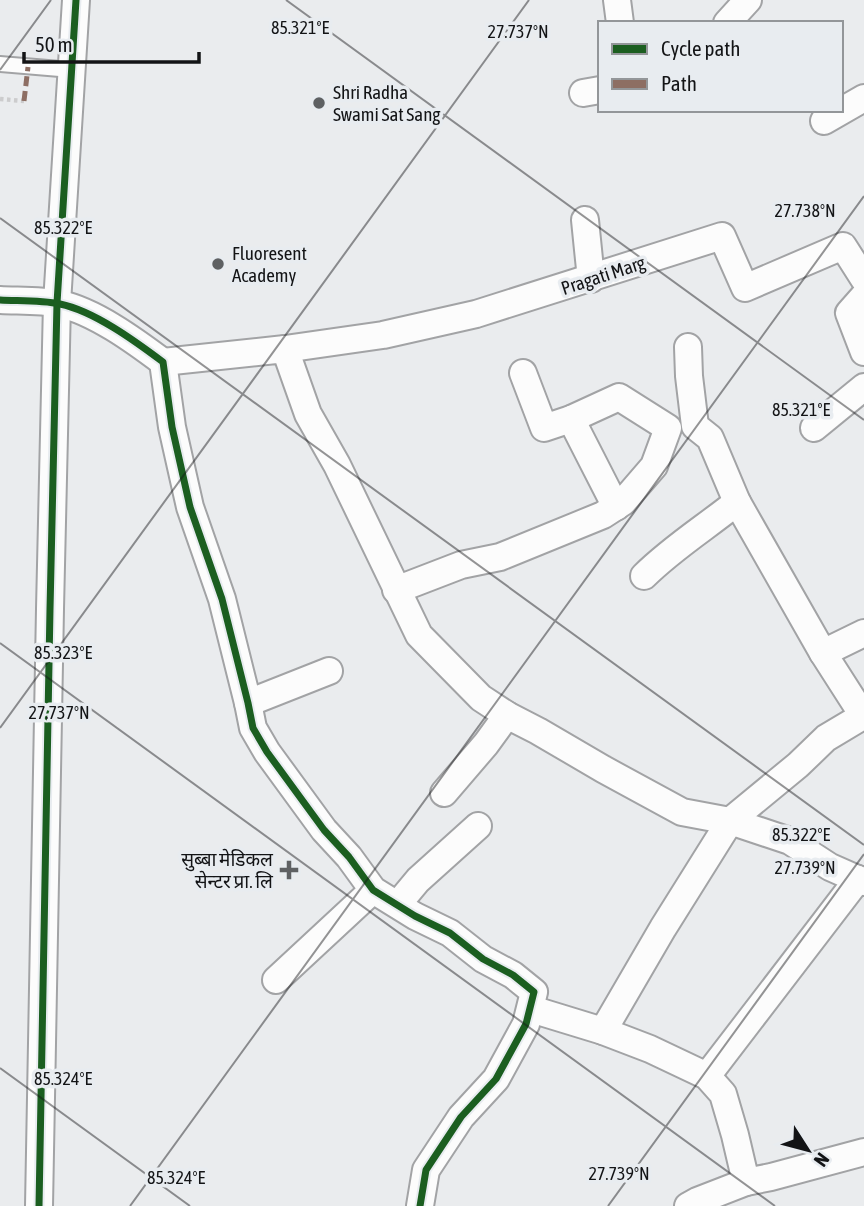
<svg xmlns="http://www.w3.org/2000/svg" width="864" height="1206" font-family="'Asap Condensed','Noto Sans Devanagari',sans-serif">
	<rect width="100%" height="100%" fill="#eaecee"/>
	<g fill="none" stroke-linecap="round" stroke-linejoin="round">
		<defs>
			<path id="lane" d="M0,64L72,70"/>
			<g id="street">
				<path d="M617,0L620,23"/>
				<path d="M727,23L748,0"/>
				<path d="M583,93L600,90"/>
				<path d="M824,121L864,98"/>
				<path d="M585,220L591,279"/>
				<path d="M864,296L849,313L864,352"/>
				<path d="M0,300C19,301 41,300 60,304C94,311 135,341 163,362L172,427L190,507L222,599L248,703L253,728L267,752L324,830L349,857L373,890L415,916L450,933L483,959L513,975L534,992L526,1024L496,1079L461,1117L426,1170L420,1206"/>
				<path d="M688,347L689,376L695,426L710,438L737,502L823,653L864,717"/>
				<path d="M285,349L383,335L476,314L722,236L745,288L843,246L864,279"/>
				<path d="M163,362L285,349L308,414L337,465L419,635L481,698L507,715L538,731L603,769L682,812L730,821L790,841L830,867L864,882"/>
				<path d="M571,419L616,507"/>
				<path d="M814,428L864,387"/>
				<path d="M644,576C672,548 706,527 737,502"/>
				<path d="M396,590L461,565L500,557L603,515L623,502L654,466L668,428L619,397L571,419L544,428L523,373"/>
				<path d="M823,653L864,633"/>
				<path d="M248,703L329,671"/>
				<path d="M444,793L486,744L507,715"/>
				<path d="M398,904L418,880L478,826"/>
				<path d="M276,980L373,890"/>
				<path d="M531,1009L603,1031L650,1049L707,1076L723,1094L735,1135L746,1182L771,1177L864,1152"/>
				<path d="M603,1031L663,928L730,821L798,765L826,738L863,716"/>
				<path d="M707,1076L858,879"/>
				<path d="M39,1206L50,609L57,303L76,0"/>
				<path d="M688,1206L697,1201L746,1182"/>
			</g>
		</defs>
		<use href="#lane" stroke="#a2a3a5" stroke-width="18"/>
		<use href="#street" stroke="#a2a3a5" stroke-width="30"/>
		<path stroke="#cccccd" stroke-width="4.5" stroke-dasharray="3.5 3.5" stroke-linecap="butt" d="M0,99L24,101"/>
		<use href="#lane" stroke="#fcfcfc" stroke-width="14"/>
		<use href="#street" stroke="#fcfcfc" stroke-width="26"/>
		<path stroke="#8d6e63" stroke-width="5" stroke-dasharray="10 5" stroke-linecap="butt" d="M24,101L28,67"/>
		<defs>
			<g id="cycleway">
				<path d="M0,300C19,301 41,300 60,304C94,311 135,341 163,362L172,427L190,507L222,599L248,703L253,728L267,752L324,830L349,857L373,890L415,916L450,933L483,959L513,975L534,992L526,1024L496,1079L461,1117L426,1170L420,1206"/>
				<path d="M39,1206L50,609L57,303L76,0"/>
			</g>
		</defs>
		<use href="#cycleway" stroke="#e8ecf0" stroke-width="11"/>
		<use href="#cycleway" stroke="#1b5e20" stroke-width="7"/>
	</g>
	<path fill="none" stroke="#131416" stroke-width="2" stroke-opacity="0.45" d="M286,0L864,420M0,70L51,0M0,218L864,845M0,643L775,1206M0,728L529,0M0,1068L190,1206M130,1206L864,196M608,1206L864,854"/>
	<g fill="#5e6062" stroke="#e8ecf0" stroke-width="2.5">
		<circle cx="319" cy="103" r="7"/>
		<circle cx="218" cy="264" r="7"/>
		<path d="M285.5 859.5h7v7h7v7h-7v7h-7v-7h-7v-7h7z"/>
	</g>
	<g text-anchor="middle" stroke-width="7" stroke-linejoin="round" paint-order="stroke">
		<g font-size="19" fill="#131416" stroke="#e8ecf0" text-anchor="start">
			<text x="333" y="99">Shri Radha<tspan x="333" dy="22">Swami Sat Sang</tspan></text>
			<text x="232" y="260">Fluoresent<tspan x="232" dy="22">Academy</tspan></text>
			<text x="273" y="866" text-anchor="end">सुब्बा मेडिकल<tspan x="273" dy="22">सेन्टर प्रा. लि</tspan></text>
		</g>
		<g font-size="19" fill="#131416" stroke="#e8ecf0">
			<text transform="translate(603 275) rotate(-18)" y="7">Pragati Marg</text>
		</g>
	</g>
	<g font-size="18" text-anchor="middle" fill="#131416" stroke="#e8ecf0" stroke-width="7" stroke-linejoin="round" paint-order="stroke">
		<text x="300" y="34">85.321°E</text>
		<text x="518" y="38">27.737°N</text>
		<text x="805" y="217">27.738°N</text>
		<text x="63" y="234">85.322°E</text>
		<text x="801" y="416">85.321°E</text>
		<text x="63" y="659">85.323°E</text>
		<text x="59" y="719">27.737°N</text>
		<text x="801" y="841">85.322°E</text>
		<text x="805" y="874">27.739°N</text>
		<text x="63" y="1085">85.324°E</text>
		<text x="619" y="1180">27.739°N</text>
		<text x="176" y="1184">85.324°E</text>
	</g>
	<rect x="598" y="21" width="245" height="91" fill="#e8ecf0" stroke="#939699" stroke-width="2"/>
	<rect x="612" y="44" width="35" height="10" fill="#1b5e20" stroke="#939699" stroke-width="2"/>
	<text x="661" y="56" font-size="21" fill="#131416">Cycle path</text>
	<rect x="612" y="79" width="35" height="10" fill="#8d6e63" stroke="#939699" stroke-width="2"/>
	<text x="661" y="91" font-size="21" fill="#131416">Path</text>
	<g transform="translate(808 1150) rotate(126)" stroke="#e8ecf0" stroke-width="5" paint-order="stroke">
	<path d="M0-5L12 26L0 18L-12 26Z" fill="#131416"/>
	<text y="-10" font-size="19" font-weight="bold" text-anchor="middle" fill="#131416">N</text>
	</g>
	<path d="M24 52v10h175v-10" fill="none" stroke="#131416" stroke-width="3.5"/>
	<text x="35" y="52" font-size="21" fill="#131416" stroke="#e8ecf0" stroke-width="5" paint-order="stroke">50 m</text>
</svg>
